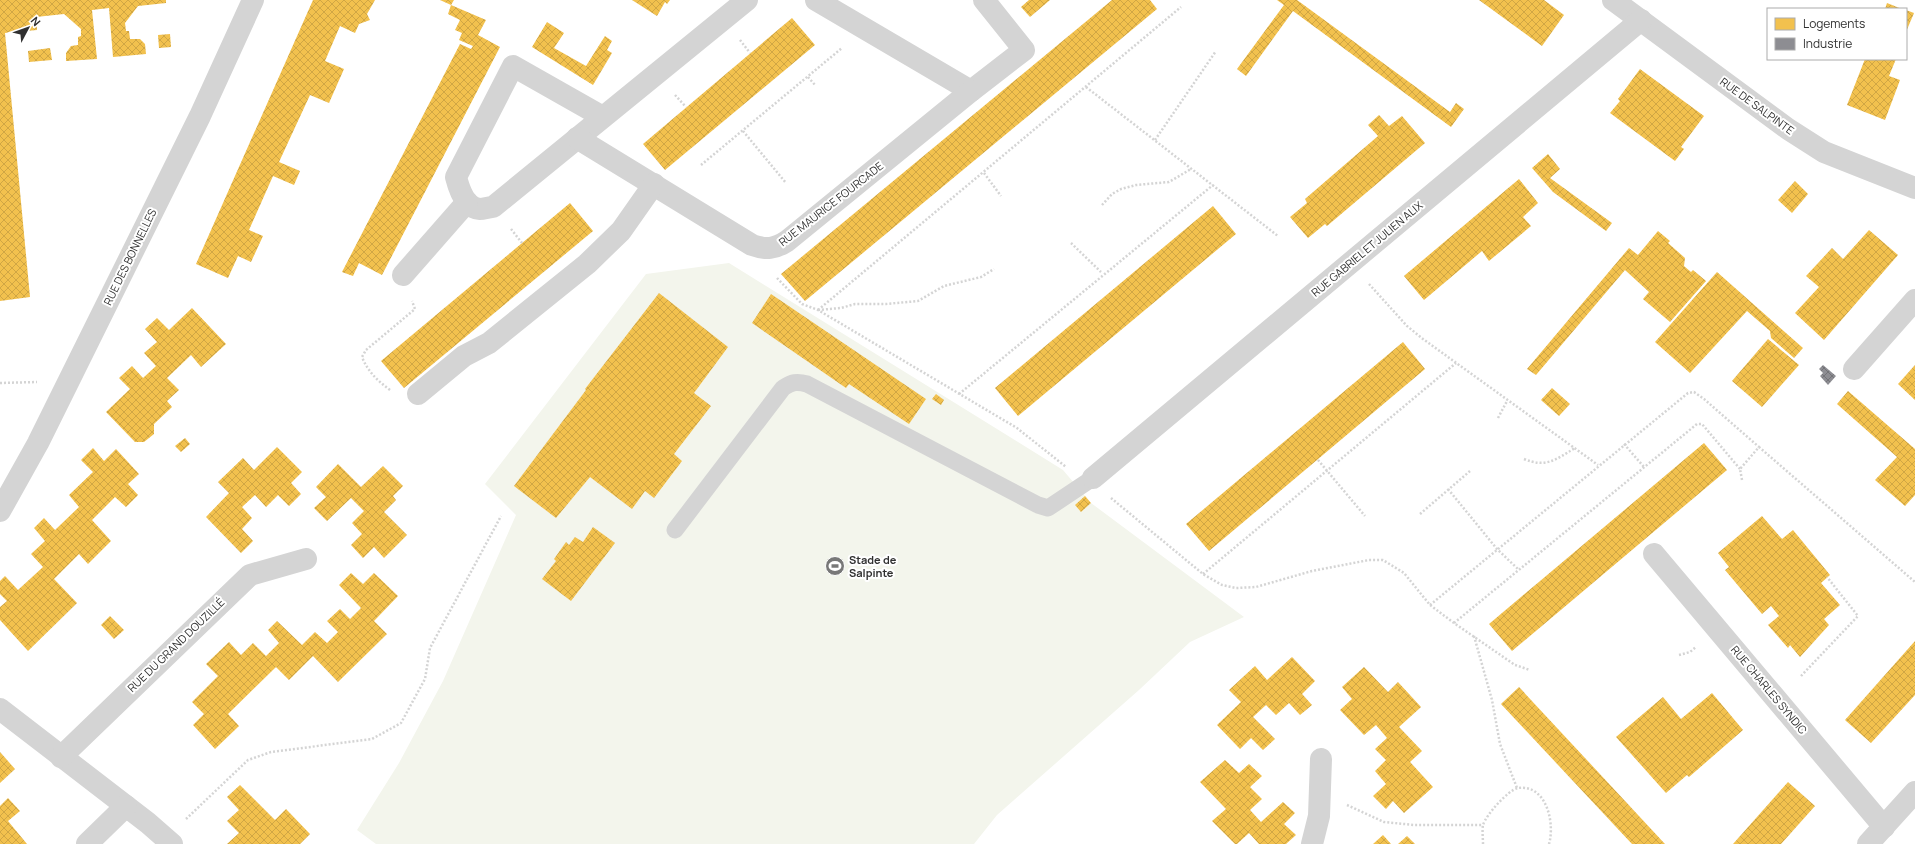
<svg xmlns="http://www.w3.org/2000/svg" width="1915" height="844" font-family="Manrope,sans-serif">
	<defs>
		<pattern id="homes-cross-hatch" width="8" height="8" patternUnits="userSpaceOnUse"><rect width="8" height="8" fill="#f2c14e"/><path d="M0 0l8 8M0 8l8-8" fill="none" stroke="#d0a644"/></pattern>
		<pattern id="industry-cross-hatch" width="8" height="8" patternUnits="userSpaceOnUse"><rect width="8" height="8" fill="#8d8d92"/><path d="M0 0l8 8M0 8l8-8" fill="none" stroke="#747478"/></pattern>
	</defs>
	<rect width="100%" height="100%" fill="#fff"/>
	<path fill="#f3f5ec" d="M729,263L1063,470L1091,503L1244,617L1190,642L1139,690L997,815L974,844H376L357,830L399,763L443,681L516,515L485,484L646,274Z"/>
	<g fill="url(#homes-cross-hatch)">
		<path d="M0,0H166V3L138,6L125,23L126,31H129L130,39H140L145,44L146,54L113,57L109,8L92,10L97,59L66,61V53L71,46L78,45V37L81,36V29L64,14L36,17L37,30L5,33L30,297L0,301Z"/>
		<path d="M313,0H375L367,14L370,20L359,24L355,33L340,26L325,61L344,69L329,103L310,95L279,162L300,171L294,185L273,176L249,230L263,236L251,262L238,256L228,278L196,264Z"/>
		<path d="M440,0H454L451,5Z"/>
		<path d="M632,0H670L667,4L665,2L657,16Z"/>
		<path d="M1029,0H1050L1030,17L1021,7Z"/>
		<path d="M1112,0H1150L1157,9L805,301L781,274Z"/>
		<path d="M1277,0H1297L1450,112L1456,103L1464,109L1451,127L1293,11L1246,76L1237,69L1284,5Z"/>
		<path d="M1479,0H1544L1564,15L1542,46Z"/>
		<path d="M1887,3L1902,9H1885Z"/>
		<path d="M451,5L486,20L478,35L500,47L382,275L359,263L353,276L342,272L445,73L460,44L471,49L473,46L459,40L462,33L455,30L460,20L448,14Z"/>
		<path d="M1906,10L1914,13L1906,32Z"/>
		<path d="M792,18L815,45L665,170L643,144Z"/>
		<path d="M547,22L564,33L554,48L586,66L605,36L612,41L607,50L612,53L593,85L532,47Z"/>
		<path d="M170,34L171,47L159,48L158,35Z"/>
		<path d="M50,48L52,60L29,62L28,51Z"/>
		<path d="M1865,59H1896L1889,76L1900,80L1885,120L1847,105Z"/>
		<path d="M1640,69L1704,116L1681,147L1684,149L1675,161L1610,113L1620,101L1618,99Z"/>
		<path d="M1379,115L1389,126L1402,116L1425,143L1327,226L1325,224L1308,238L1290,217L1307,203L1305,199L1378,136L1368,125Z"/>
		<path d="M1548,154L1560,169L1550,178L1612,223L1606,231L1553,192L1532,168Z"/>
		<path d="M1519,179L1538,203L1523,217L1531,226L1489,261L1482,251L1424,300L1404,276Z"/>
		<path d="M1795,181L1808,194L1792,213L1778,200Z"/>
		<path d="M570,203L593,231L404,388L381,361Z"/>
		<path d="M1213,206L1236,234L1018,416L995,388Z"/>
		<path d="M1869,230L1898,255L1824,340L1795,313L1819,287L1806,276L1832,248L1843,259Z"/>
		<path d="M1658,231L1670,241L1668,243L1685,258L1684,266L1691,272L1693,270L1706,281L1670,322L1643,299L1649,292L1625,270L1536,375L1527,369L1629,248L1638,255Z"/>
		<path d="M1717,272L1803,348L1794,358L1771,338L1770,331L1747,311L1690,373L1655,342Z"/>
		<path d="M659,293L728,347L694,393L711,406L674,454L682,461L654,498L645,491L632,509L590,477L556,518L514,486L586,390L585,389Z"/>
		<path d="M771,294L926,399L909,424L849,384L846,388L752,323Z"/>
		<path d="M192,308L226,344L201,367L191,355L167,378L179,390L167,401L172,407L154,424V434L144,442H135L106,412L130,389L119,378L132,366L143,378L156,366L144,353L157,342L145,329L157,318L169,330Z"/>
		<path d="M1768,339L1799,365L1762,407L1732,381Z"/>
		<path d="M1403,342L1425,369L1209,551L1186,524Z"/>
		<path d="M1915,365V400L1898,384Z"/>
		<path d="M1552,388L1570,404L1559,416L1541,400Z"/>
		<path d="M1848,391L1915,449V495L1905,506L1875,480L1897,457L1837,404Z"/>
		<path d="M936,394L944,400L941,405L932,399Z"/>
		<path d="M185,438L190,444L181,452L175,446Z"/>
		<path d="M1704,443L1727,470L1512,651L1489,624Z"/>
		<path d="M277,447L302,472L291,483L301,494L289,506L278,495L266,507L255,495L242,507L252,518L242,529L253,541L241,553L206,517L229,493L218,482L243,458L254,470Z"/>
		<path d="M93,448L104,461L116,449L139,474L128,484L138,495L126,507L115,497L92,520L111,541L88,564L79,554L54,579L77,603L28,651L0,620V607L7,601L0,594V581L5,576L18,590L43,567L31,554L45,541L34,528L44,518L55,530L79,507L69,495L93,472L81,460Z"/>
		<path d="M338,464L361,487L383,466L403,486L393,496L396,500L384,512L407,535L384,558L374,547L363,558L351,545L362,534L352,523L364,511L351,498L327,521L314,508L326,497L316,487Z"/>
		<path d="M1085,496L1091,503L1081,512L1075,505Z"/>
		<path d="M1762,516L1782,539L1793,530L1830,575L1821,583L1840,605L1824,619L1829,625L1800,657L1790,645L1788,648L1768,625L1779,616L1771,606L1762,614L1725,570L1729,567L1718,553Z"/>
		<path d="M593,527L615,543L571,601L542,579L556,561L554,559L566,542L569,545L575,537L583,542Z"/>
		<path d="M351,573L363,584L374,573L398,596L374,621L387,634L338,682L313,656L289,680L276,667L228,714L239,726L215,749L193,725L204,714L192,702L218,676L206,664L229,642L241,655L253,643L266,656L279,643L268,630L277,621L302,645L315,632L327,643L338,632L327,621L340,609L350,619L361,608L339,585Z"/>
		<path d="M110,616L124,630L114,639L101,625Z"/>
		<path d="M1915,641V695L1871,743L1845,720Z"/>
		<path d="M1292,657L1315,681L1302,694L1312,705L1300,715L1289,703L1276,715L1266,705L1253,717L1275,739L1263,750L1251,738L1240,749L1217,725L1241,702L1229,690L1255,666L1267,680Z"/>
		<path d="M1364,667L1388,692L1398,682L1421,707L1399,727L1422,751L1410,762L1433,787L1404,813L1393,801L1386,809L1373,796L1386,784L1375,771L1386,760L1375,749L1387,738L1376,725L1364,735L1340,710L1352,699L1342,687Z"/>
		<path d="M1519,687L1665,844H1632L1501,704Z"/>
		<path d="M1712,693L1743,730L1689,777L1687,775L1666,793L1616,737L1663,697L1681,719Z"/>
		<path d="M0,752L15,769L0,783Z"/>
		<path d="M1225,760L1239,773L1249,764L1262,776L1250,787L1262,799L1250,810L1261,822L1283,802L1295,813L1284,824L1296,835L1286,844H1259L1249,833L1237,844H1235L1212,821L1226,809L1200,782Z"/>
		<path d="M1788,782L1815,806L1781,844H1733Z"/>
		<path d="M240,785L275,820L286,809L310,834L300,844H227L239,833L227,821L239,810L227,797Z"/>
		<path d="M8,798L20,811L8,821L27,844H0V806Z"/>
		<path d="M1383,835L1391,844H1373Z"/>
		<path d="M1407,836L1415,844H1398Z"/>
	</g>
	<path fill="url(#industry-cross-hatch)" d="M1823,365L1836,376L1828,385L1820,376L1823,373L1819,369Z"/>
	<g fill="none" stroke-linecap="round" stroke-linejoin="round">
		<g stroke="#d4d4d4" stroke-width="2.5" stroke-dasharray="2 2" stroke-linecap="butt">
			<path d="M740,40L750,53"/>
			<path d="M808,77L815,85"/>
			<path d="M1086,87L1278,236"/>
			<path d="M675,95L686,107"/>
			<path d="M743,131L786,183"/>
			<path d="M1155,140L1216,51"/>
			<path d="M701,165L842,48"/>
			<path d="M984,173L1001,196"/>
			<path d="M1102,205L1112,194L1121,189L1136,185L1169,182L1191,169"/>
			<path d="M511,229L522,243"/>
			<path d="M1071,243L1101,272"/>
			<path d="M777,278L802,304L818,310L1017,428L1066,467"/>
			<path d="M1369,284L1407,326L1423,339L1598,465"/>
			<path d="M818,310L1181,7"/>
			<path d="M818,310L841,308L855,304H886L918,301L944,286L981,277L994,269"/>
			<path d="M0,383L37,382"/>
			<path d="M390,390C378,381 368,372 362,357L366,350L415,309L412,301"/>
			<path d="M959,394L1213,185"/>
			<path d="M1498,418L1507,401"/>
			<path d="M1624,444L1644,467"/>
			<path d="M1524,459C1546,468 1555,460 1575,448"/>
			<path d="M1318,460L1365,516"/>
			<path d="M1742,480L1740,469L1759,447L1915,582"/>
			<path d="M1448,489L1497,549L1519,570"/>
			<path d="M1111,498L1203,574L1222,585L1236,588L1256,587L1312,571L1369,560H1383L1404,573L1430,605L1454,623L1515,665L1530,670"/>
			<path d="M1420,514L1470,471"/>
			<path d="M1203,574L1456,363"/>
			<path d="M1430,605L1688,393L1694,392L1704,399L1759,447"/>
			<path d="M1454,623L1697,424H1702L1740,469"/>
			<path d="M1474,636L1492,700L1500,744L1517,788"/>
			<path d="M1679,655L1690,652L1696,647"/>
			<path d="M1801,676L1858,616L1827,577"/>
			<path d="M1347,805L1384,822L1414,825H1483"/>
			<path d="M186,819L248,760L271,752L372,739L401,723L425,679L430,648L501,516"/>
			<path d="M1483,844C1483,839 1482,830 1483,825C1486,815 1508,790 1518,788C1547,784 1555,824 1549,844"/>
		</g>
		<path stroke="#d4d4d4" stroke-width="17" d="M675,530L783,388C792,382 797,381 807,384L1038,505L1048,508L1093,478"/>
		<g stroke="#d4d4d4" stroke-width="22">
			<path d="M816,0L971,91L1024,50L984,0"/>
			<path d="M1613,0L1788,129L1824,152L1915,188"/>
			<path d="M603,117L513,66L456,177C459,189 465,208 480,209C484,209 489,207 493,207L747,0"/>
			<path d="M577,138L752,245C766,250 775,249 787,241L971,91"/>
			<path d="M403,275L467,202"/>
			<path d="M1854,369L1915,300"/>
			<path d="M418,394L464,356L489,343L587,264L621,231L654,184"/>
			<path d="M1093,478L1641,20"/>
			<path d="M0,511L38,443L200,116L253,0"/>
			<path d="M1654,554L1884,827"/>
			<path d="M0,709L148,823L172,844"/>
			<path d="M61,757L250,575L306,559"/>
			<path d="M87,844L126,806"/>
			<path d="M1312,844L1319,816L1321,759"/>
		</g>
		<path stroke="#d4d4d4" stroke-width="22" d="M1868,844L1915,792"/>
	</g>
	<defs>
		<symbol id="stadium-disc" viewBox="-11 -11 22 22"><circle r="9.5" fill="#787878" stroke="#fff"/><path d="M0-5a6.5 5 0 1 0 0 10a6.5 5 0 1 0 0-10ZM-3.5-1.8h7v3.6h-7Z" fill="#fff"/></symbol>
	</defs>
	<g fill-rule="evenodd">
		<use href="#stadium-disc" x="824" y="555" width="22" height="22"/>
	</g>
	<g text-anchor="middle" stroke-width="4" stroke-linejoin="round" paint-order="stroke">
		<g font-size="11" fill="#303030" stroke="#fff">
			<text transform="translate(1757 106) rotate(36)" y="4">RUE DE SALPINTE</text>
			<text transform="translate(831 204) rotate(-38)" y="4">RUE MAURICE FOURCADE</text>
			<text transform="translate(1367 249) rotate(-40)" y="4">RUE GABRIEL ET JULIEN ALIX</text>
			<text transform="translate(130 257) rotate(-64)" y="4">RUE DES BONNELLES</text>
			<text transform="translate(176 645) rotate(-44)" y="4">RUE DU GRAND DOUZILLÉ</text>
			<text transform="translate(1769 690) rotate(50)" y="4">RUE CHARLES SYNDIC</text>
		</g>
		<g font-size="11" font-weight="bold" fill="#303030" stroke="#fff" text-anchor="start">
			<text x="849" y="564">Stade de<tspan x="849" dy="13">Salpinte</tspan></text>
		</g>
	</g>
	<rect x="1767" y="8" width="140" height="52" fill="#ffffff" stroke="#acacac"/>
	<rect x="1775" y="18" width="20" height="12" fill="#f2c14e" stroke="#acacac"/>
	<text x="1803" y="28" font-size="12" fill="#303030">Logements</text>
	<rect x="1775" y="38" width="20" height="12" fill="#8d8d92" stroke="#acacac"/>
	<text x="1803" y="48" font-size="12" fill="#303030">Industrie</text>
	<g transform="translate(28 28) rotate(49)" stroke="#ffffff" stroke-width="3" paint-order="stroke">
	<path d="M0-3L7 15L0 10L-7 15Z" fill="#303030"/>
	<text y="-6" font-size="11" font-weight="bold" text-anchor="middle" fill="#303030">N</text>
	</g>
</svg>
